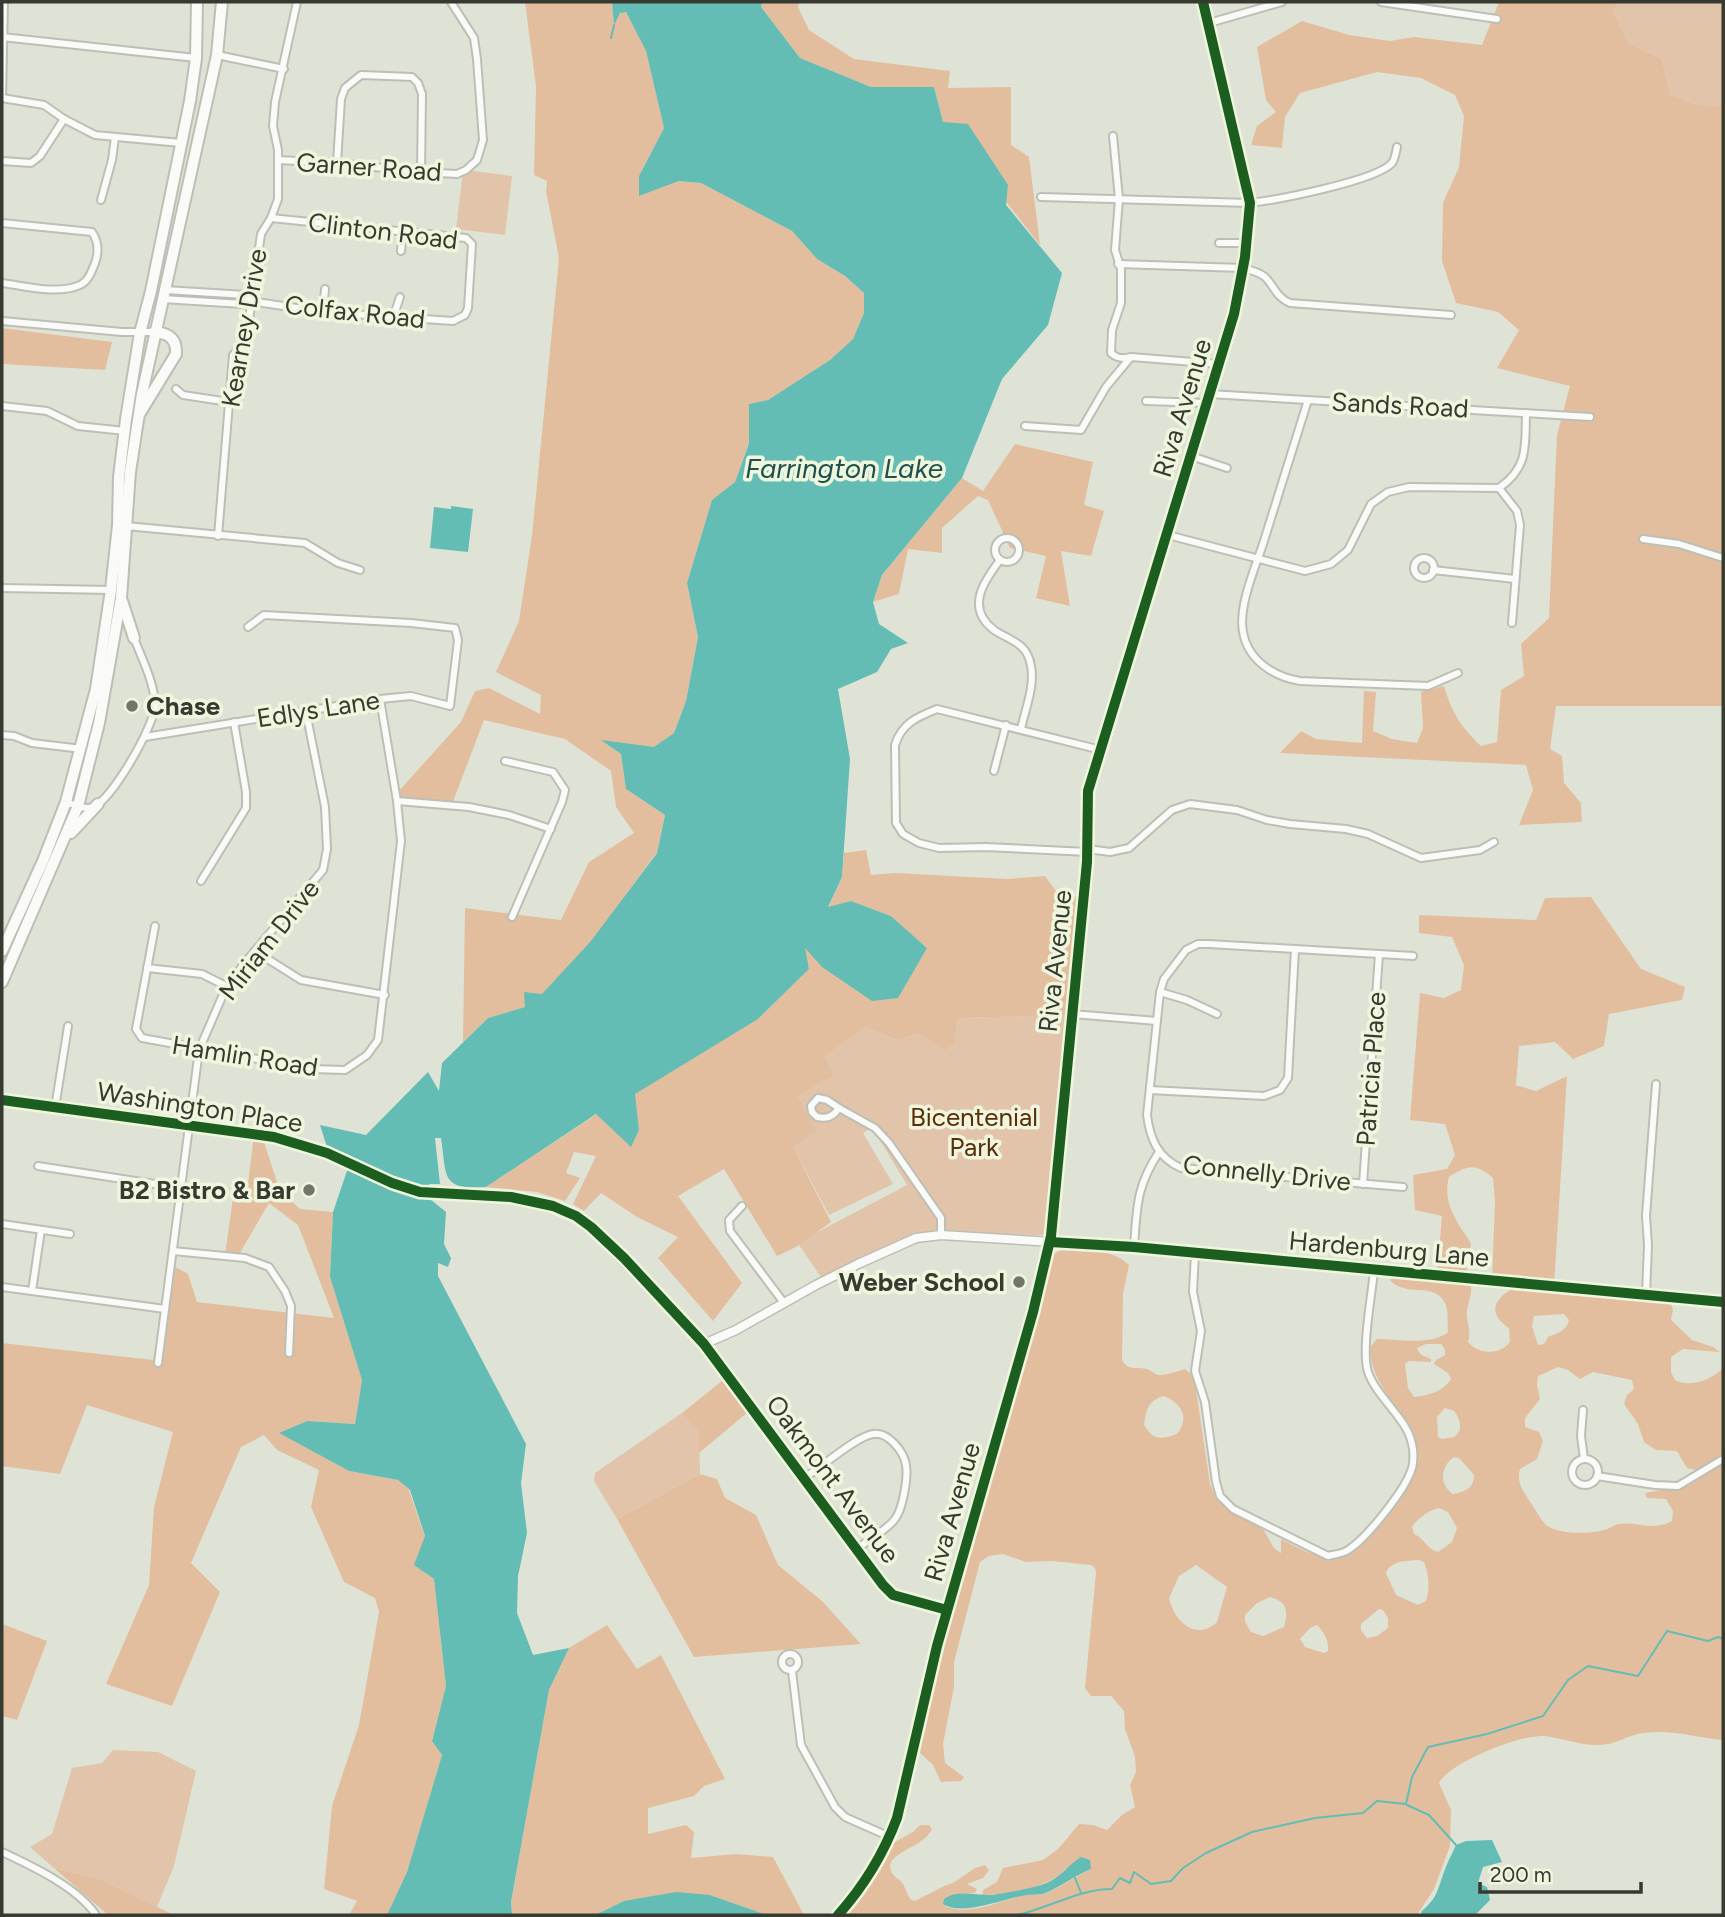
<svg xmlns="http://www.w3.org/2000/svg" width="1725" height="1917" font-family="Figtree,sans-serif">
	<rect width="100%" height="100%" fill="#dfe3d6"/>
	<g fill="#e1c4aa">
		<path d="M1619,2H1723V106L1697,105L1671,95L1662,59L1628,43L1613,10Z"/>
		<path d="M466,170L512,176L505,235L456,229L463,172Z"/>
		<path d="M1074,1015L1046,1235L924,1233L823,1280L788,1229L812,1235L907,1185L872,1127L863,1133L893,1184L829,1215L793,1147L797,1096L823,1056L866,1027L897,1040L919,1033L955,1043L956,1018Z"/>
		<path d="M682,1413L699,1432L700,1474L617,1519L594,1481L595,1473Z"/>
		<path d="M113,1750L158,1752L196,1771L174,1866L157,1907L97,1878L54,1868L30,1847L52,1834L72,1768L102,1763Z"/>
	</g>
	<g fill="#e3be9e" fill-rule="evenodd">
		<path d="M525,2H612L614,23L620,13L624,11L628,15L646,51L664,128L639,176V195L679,181L701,183L792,231L817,259L845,276L864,293V313L853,339L830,360L768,400L749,404V442L735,482L712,500L687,583L698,637L686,701L674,733L654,748L603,741L621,754L626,789L665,815L657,852L591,942L542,995L525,1007L488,1018L463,1042L465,908L561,920L589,862L634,833L616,807L611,771L565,739L484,720L451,807L399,801L397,793L461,722L475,691L489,688L540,714L541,695L496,672L519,621L532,536L559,258L546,191L547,181L534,175L536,86Z"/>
		<path d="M762,2H799L798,7L809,30L854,59L950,71L948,88L1011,87V145L1029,157L1040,245L943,122L934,87H871L800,58L761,7Z"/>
		<path d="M1499,2H1619L1613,10L1628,43L1662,59L1671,95L1697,105L1723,106V706H1556L1550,749L1562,756L1564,783L1581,803L1582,822L1519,825L1533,790L1526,765L1280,753L1301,731L1316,739L1362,743L1364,691L1376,692L1373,731L1392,739L1417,743L1423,728L1421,692L1444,686C1452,713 1461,727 1481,746L1497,742L1501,690L1524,676L1521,644L1549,618L1557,435L1570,386L1497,368L1519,330L1498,312L1456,303L1442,261L1443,203L1459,167L1464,116L1455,95L1421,78L1377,72L1300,93L1285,117L1282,148L1251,145L1257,126L1276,112L1266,100L1257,47L1302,21L1349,35L1390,41L1414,37L1482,45Z"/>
		<path d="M2,328L112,342L105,370L2,364Z"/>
		<path d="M1015,444L1093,462L1084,505L1104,511L1091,556L1061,551L1070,606L1036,598L1046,556L1010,548L988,500L978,496L942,528V553L908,549L899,594L873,602L882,575L962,478L983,491Z"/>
		<path d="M866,850L871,875L895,873L1008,879L1045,876L1058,894L1080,897L1074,1015L957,1018L955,1043L945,1050L919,1033L897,1040L866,1027L824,1056L833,1075L797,1096L816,1131L793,1147L831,1222L796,1247L777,1256L724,1169L678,1196L742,1283L713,1321L658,1258L678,1237L637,1217L601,1193L584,1211L573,1204L596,1156L574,1152L566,1173L580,1178L565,1201L537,1192L486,1187L597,1114L631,1146L639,1130L634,1094L759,1018L809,969L804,947L927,948L891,916L851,901L828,908L842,877L844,853Z"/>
		<path d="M1591,897L1641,969L1685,987L1682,1000L1609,1014L1604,1046L1573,1059L1555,1042L1519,1046L1516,1085L1536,1091L1567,1076L1554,1286L1492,1281L1495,1202L1493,1178C1475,1163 1468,1165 1449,1177C1442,1203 1457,1222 1471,1243L1465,1279L1437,1276L1442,1216L1415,1210L1413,1175L1447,1169L1455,1155L1445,1124L1410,1120L1420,993L1444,998L1461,990L1464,965L1452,937L1419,933V915L1536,920L1545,898Z"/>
		<path d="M254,1135L262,1136L280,1191L300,1209L333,1212L330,1277L362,1380L355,1424L307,1421L280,1433L349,1471L398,1480L409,1490L425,1537L415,1565L434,1579L446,1686L432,1740L442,1755L407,1872L387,1915H349L357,1901L324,1889L332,1806L359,1725L379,1612L375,1598L344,1582L311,1507L319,1470L277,1450L264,1435L241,1447L191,1563L220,1592L172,1706L106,1684L149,1585L154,1507L173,1432L87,1405L60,1474L2,1466V1343L153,1360L166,1322L170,1264L188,1274L197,1302L334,1318L298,1225L269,1203L238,1256L225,1254L234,1191L247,1192Z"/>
		<path d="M1062,1250C1085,1250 1112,1248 1129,1265L1123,1294L1122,1360C1129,1372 1136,1366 1147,1369C1153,1371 1155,1376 1162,1375C1170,1374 1177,1371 1185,1369L1194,1376L1210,1484L1217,1500L1229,1510L1263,1529L1274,1548L1281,1553V1539C1308,1553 1334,1569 1361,1546C1386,1518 1431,1474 1411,1434C1403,1415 1389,1401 1380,1383C1374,1371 1369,1359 1371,1346L1377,1339C1397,1339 1432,1346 1448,1332C1447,1323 1449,1311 1445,1303C1435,1281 1405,1298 1390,1280L1393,1277L1456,1282L1471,1286C1472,1295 1468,1302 1467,1311C1466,1322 1472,1331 1468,1342C1479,1355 1500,1355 1510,1342L1509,1328C1491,1316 1490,1303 1510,1290L1671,1304L1673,1310L1671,1320L1692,1340L1713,1347L1720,1352L1683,1349L1671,1357V1372L1675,1380C1690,1388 1712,1380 1723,1368V1740C1696,1738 1673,1729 1643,1733C1627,1735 1614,1746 1597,1745C1579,1745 1562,1738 1544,1736C1521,1734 1450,1762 1439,1783L1451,1810L1450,1846L1434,1889L1417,1915H844L873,1881L893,1843L913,1832L920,1825H929L932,1829C924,1848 883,1853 891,1871C893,1877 900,1879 903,1884C906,1889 907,1894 910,1899L915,1901L944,1886L953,1883L975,1868L985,1865L989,1870L983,1878L967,1884L977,1889L975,1893L956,1894L945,1906C969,1917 1001,1900 1025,1895C1032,1894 1040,1896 1047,1893C1062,1886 1076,1876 1091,1869H1065C1051,1888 1004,1895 982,1895L983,1890L997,1882L1003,1868L1043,1860L1058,1849L1079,1824L1093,1825L1107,1830L1122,1815L1135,1807L1130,1785L1136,1772L1135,1757L1125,1729L1124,1711L1111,1696H1091L1085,1688L1096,1573L1095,1568L1091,1565L1052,1561L1026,1562L1003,1554L989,1556L980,1562L954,1662V1687L943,1744L945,1763L964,1777L961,1781L941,1782L933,1765L919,1752V1738L931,1679L958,1583L984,1509L988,1483L1030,1343L1053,1254ZM1564,1314L1569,1320C1566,1332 1557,1333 1548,1337L1544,1344L1538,1345L1532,1326L1534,1316ZM1426,1344H1441L1445,1350V1355L1436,1360L1434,1364L1448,1373L1451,1379C1443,1392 1429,1395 1414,1397L1408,1388L1405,1364L1409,1361L1431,1362V1359C1426,1356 1420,1357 1417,1348ZM1558,1367L1568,1370L1580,1379L1593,1372L1632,1380L1634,1389L1627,1395L1624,1404L1638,1424L1644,1442L1656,1450L1677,1451L1687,1468L1696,1470L1698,1479L1690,1485L1645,1493L1647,1498L1666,1499L1673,1511L1672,1521C1650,1532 1640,1521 1619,1524C1614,1525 1609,1529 1604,1530C1589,1534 1560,1535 1546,1525C1539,1518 1536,1510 1531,1503C1524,1493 1516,1482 1520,1469L1537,1459L1543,1441L1539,1432L1525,1427V1418L1540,1399L1537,1385L1538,1376ZM1164,1396C1182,1404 1190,1417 1177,1434C1160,1440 1153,1440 1144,1425C1146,1411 1148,1400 1164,1396ZM1445,1408L1454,1411C1460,1419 1464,1430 1454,1437L1442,1439L1438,1437L1437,1417ZM1454,1457L1460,1459L1474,1475C1474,1488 1465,1492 1453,1494C1439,1485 1440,1467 1454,1457ZM1439,1508L1448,1512L1457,1528L1452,1542L1438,1552C1427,1549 1424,1538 1414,1534L1412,1527C1417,1519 1429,1510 1439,1508ZM1419,1560L1424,1562C1429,1573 1430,1590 1426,1601L1418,1605L1396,1595L1386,1573C1391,1560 1407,1561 1419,1560ZM1196,1565L1227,1587L1217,1622C1196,1642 1174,1621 1169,1598L1179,1576ZM1270,1597C1288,1602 1288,1611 1284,1627L1263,1636L1251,1632L1245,1622V1615L1257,1603ZM1379,1609L1383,1610L1388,1618V1628L1377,1636L1367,1638L1361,1630V1624ZM1317,1625C1324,1632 1329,1641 1328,1651L1324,1653L1305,1647L1300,1639L1310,1628Z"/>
		<path d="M723,1380L748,1412L699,1453V1432L682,1413Z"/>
		<path d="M700,1474L717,1479L725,1498L756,1515L778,1565L822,1601L861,1644L694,1657L617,1519Z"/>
		<path d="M2,1624L47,1641L17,1720L2,1716Z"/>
		<path d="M607,1625L637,1669L661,1655L725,1779L704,1786L694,1796L648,1808V1834L686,1825L694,1832L691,1858L736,1854L773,1857L804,1915H767L710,1895L624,1901L595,1915H512L511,1902L549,1690L569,1648Z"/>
		<path d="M54,1868L97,1878L174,1915H108Z"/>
	</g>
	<g fill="#64bdb4">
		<path d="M612,2H762L761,7L800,58L871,87H934L943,122L968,124L1008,185L1006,205L1062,273L1048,325L1002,379L962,478L882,575L873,602L879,624L908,643L891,649L877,672L838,689L850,759L842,877L828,907L851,901L891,916L927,948L898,998L872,1001L822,967L805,948L809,969L758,1019L635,1094L639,1130L631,1147L596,1114L486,1187C440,1190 447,1177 441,1138H435L440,1184H429L430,1199L446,1212L444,1244L451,1258L448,1267L438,1263V1276L526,1444L521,1483L527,1533L518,1576L517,1613L533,1655L569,1648L549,1690L511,1902L512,1915H387L407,1872L442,1755L432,1741L446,1686L434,1579L414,1565L425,1536L410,1490L398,1480L349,1471L279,1433L307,1421L355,1424L362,1380L330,1277L333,1212L351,1159L327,1147L320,1125L366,1135L428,1072L439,1091L442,1063L488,1018L525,1007L524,992L542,994L591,941L657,853L665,815L626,789L621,754L601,740L654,747L674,733L686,701L698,637L687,583L712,500L735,482L749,443V404L768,400L830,360L853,339L864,313V293L845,276L817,259L792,231L701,183L679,181L639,196V176L664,128L646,51L626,12L620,13L614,25Z"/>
		<path d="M451,506L473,509L468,552L430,548L434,507L451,509Z"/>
		<path d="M1492,1840L1502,1862L1483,1867L1478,1883L1487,1887L1490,1900L1475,1915H1422L1421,1912C1438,1897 1437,1891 1444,1872C1447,1863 1452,1854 1456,1845L1466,1841Z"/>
		<path d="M1081,1857L1090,1860L1091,1869C1076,1875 1063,1885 1048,1892C1041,1896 1034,1894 1027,1895C1005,1898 962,1917 943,1904L944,1899C958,1889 977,1896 992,1895C1006,1893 1028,1889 1041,1885C1057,1881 1067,1866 1081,1857Z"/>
		<path d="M676,1892L710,1895L767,1915H595L624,1901Z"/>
	</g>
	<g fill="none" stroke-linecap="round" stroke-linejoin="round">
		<g stroke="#64bdb4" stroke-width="2">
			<path d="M611,38L614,25"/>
			<path d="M1407,1805L1429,1815L1456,1845"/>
			<path d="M1075,1878L1081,1893"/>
			<path d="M1017,1915C1049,1908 1079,1889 1112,1889L1120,1878L1130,1883L1134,1872L1151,1884L1171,1881L1183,1868L1206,1853L1252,1832L1315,1818L1363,1813L1377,1801L1406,1804L1412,1777L1428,1747L1487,1734L1543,1716L1568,1680L1588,1666L1638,1676L1667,1631L1708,1641L1718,1637L1723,1639"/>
		</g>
		<defs>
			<g id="minor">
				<path d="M1381,2L1497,19"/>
				<path d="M1209,23L1282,2"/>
				<path d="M2,37L196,58"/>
				<path d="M217,55L284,69"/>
				<path d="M2,98L44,105L64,119L95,135L181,143"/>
				<path d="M2,98L4,2"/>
				<path d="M1113,136L1119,199L1115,250L1121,269V303L1112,330L1111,353C1116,358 1124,359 1131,357L1219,364"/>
				<path d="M278,160L337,163L421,172L457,174L466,170L477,160L483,140L477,59L474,38L451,2"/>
				<path d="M2,161L31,163L40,156L64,119"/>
				<path d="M337,163L341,99L345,88L361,75L412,77L418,83L422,94L421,172"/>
				<path d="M1041,197L1250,203C1276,200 1376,181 1392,163C1395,159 1396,152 1397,147"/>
				<path d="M101,200L112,160L115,137"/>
				<path d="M2,223L92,232C98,241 99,252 95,263C92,271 88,282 80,285C57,295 25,286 2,283"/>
				<path d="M1219,243H1246"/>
				<path d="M401,251L403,232"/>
				<path d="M1118,264L1243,268C1251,270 1259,272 1265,277C1274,286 1277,298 1290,303L1451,315"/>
				<path d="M165,290L246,295L250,301L323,312L453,321L465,315L468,308L472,244L466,238L271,218"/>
				<path d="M162,299L243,304L250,301"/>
				<path d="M323,312L325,289"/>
				<path d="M393,318L400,297"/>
				<path d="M2,321L122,332H154"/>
				<path d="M176,389L183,395L229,402"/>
				<path d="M1209,394L1590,417"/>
				<path d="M1308,400C1293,448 1278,496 1263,544C1255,568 1238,607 1243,632C1248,661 1275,677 1300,681L1428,686L1458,673"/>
				<path d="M1146,401L1206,403"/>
				<path d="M2,406L47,411L78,426L125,431"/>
				<path d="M1025,426L1081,430L1106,387L1130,358"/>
				<path d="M1191,456L1227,468"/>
				<path d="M1499,488L1517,511L1520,525L1512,623"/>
				<path d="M1499,488C1529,467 1525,446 1526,413"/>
				<path d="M126,526L305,543L338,563L360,570"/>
				<path d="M1168,535L1305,571L1331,564L1348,550L1371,504L1388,492L1409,487L1499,488"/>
				<path d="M218,536L233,355L246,341L261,234L271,218L278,199V150L273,126L275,102L297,2"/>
				<circle cx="1007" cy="550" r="12"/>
				<path d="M1643,539L1679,544L1723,558"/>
				<circle cx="1424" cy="568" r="10"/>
				<path d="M1000,560C984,581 965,608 994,630C1010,641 1027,642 1031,666C1035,686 1025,710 1021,729"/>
				<path d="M1433,570L1515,579"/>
				<path d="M2,588L111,590"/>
				<path d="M2,735L14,736L32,743L82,749"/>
				<path d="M145,737L380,699L411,696L450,706L458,640L455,628L411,623L264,615L248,627"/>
				<path d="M505,761L553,772L565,790L562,802L512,917"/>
				<path d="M994,771L1006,725"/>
				<path d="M397,801L469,807L509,815L551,829"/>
				<path d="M66,802C75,805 84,810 93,807C112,800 154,726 155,706C155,684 142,659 134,638"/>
				<path d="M1088,849L1110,852L1129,848L1172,810L1190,804L1237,810L1267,820L1290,824L1346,829L1368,834L1421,858L1480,850L1494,842"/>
				<path d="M1088,852L985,847L939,848L919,843L903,834L896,823L895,745C902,723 917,717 937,709L1101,750"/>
				<path d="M201,881L246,808V792L234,722"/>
				<path d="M155,926L136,1029L142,1038L312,1069L345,1070L367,1055L378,1040L401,841L397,801L380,699"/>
				<path d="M255,951L301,980L385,995"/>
				<path d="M147,968L202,974L228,987"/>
				<path d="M1160,992L1187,1000L1217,1014"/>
				<path d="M1072,1014L1157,1021"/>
				<path d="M1150,1090L1264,1096L1280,1090L1288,1078L1295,949"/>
				<path d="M818,1098L827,1100L839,1108C833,1117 827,1119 817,1117L812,1112L811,1106Z"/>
				<path d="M55,1108L68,1026"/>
				<path d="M839,1108L875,1128L889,1143L941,1218V1235"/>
				<path d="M38,1166L181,1188"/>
				<path d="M1363,1184L1379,954"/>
				<path d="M1403,1187L1181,1168C1158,1158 1150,1139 1147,1115L1160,992L1164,979L1186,950L1198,944H1209L1413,956"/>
				<path d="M742,1206L729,1220L730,1231L784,1303"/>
				<path d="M2,1224L70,1234"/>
				<path d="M1134,1247C1137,1207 1136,1187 1159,1152"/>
				<path d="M173,1251L245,1258L269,1267L285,1291L291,1306L289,1353"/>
				<path d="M1195,1254L1193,1292L1201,1331L1195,1371L1205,1402L1216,1482L1220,1496L1233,1509L1328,1556C1335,1554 1343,1554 1348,1550C1367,1538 1404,1491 1411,1471C1414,1464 1414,1451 1412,1444C1407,1418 1377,1398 1368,1372C1361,1350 1372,1295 1374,1270"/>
				<path d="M2,1287L165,1309"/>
				<path d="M32,1291L41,1230"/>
				<path d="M1646,1295L1648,1245L1646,1216L1656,1084"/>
				<path d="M704,1344L883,1585L893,1595L947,1610"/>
				<path d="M158,1363L199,1050L225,990L243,965L323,870L327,849L325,807L306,712"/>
				<path d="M1583,1410L1581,1436L1584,1459"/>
				<circle cx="1585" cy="1472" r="13"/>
				<path d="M1597,1476L1655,1485L1678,1486L1723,1459"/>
				<path d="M804,1478C821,1468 855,1437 873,1434C888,1431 904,1452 906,1465C908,1477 903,1509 895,1519C888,1529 867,1541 857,1549"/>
				<circle cx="790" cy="1662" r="8"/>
				<path d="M792,1671L801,1745L835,1807L845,1817L890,1837"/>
				<path d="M2,1852C32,1866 77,1887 96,1915"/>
			</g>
			<g id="tertiary">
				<path d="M2,1100L274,1137L327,1153L392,1183L420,1192L511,1197L553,1206L576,1216L591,1227L704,1344L736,1330L816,1285L858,1264L916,1238L941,1235L1134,1247L1723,1302"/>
				<path d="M838,1915C864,1886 883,1855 897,1818L937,1646L1033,1312L1051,1236L1087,862L1088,791L1234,314L1245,257L1250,203L1203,2"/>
			</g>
			<g id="trunk">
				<path d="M140,413L176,354C177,338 168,333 154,332"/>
				<path d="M122,601L134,638"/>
				<path d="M71,833L98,804"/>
				<path d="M2,951L43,861L66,802L96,689L111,590L118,525L119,477L126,419L140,333L151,291L190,101L196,58L197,2"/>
				<path d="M2,982L78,806L99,723L121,598L130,472L142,394L217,55L222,2"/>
			</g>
		</defs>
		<use href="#minor" stroke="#bcbfb5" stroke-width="10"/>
		<use href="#tertiary" stroke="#bcbfb5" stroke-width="11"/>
		<use href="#trunk" stroke="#bcbfb5" stroke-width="14"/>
		<use href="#minor" stroke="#fafbf9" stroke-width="6"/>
		<use href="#tertiary" stroke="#fafbf9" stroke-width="8"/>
		<use href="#trunk" stroke="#fafbf9" stroke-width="10"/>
		<defs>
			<g id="cycleway">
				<path d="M2,1100L274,1137L327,1153L392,1183L420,1192L511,1197L553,1206L576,1216L591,1227L624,1258L704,1344L883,1585L893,1595L947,1610"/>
				<path d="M1050,1242L1134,1247L1723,1302"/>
				<path d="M838,1915C864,1886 883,1855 897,1818L937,1646L1033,1312L1051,1236L1087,862L1088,791L1234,314L1245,257L1250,203L1203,2"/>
			</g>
		</defs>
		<use href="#cycleway" stroke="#eff6dd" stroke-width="15"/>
		<use href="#cycleway" stroke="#1b5e20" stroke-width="10"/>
	</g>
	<g fill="#72756a" stroke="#eff6dd" stroke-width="2.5">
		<circle cx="132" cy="706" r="7"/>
		<circle cx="309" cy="1190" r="7"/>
		<circle cx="1019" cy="1282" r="7"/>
	</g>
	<g text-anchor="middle" stroke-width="7" stroke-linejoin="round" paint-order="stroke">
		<g font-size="26" fill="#373a30" stroke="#eff6dd">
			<text transform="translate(369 167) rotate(4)" y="9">Garner Road</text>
			<text transform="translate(383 231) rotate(7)" y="9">Clinton Road</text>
			<text transform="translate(355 312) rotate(6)" y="9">Colfax Road</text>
			<text transform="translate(244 328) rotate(-80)" y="9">Kearney Drive</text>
			<text transform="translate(1400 405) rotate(3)" y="9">Sands Road</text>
			<text transform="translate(1182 408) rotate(-73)" y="9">Riva Avenue</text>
			<text transform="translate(318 709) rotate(-9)" y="9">Edlys Lane</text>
			<text transform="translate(269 940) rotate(-52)" y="9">Miriam Drive</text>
			<text transform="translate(1055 961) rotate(-84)" y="9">Riva Avenue</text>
			<text transform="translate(245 1056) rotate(9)" y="9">Hamlin Road</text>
			<text transform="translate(1371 1069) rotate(-86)" y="9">Patricia Place</text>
			<text transform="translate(200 1107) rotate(9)" y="9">Washington Place</text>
			<text transform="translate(1267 1173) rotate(6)" y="9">Connelly Drive</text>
			<text transform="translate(1389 1249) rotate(5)" y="9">Hardenburg Lane</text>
			<text transform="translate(833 1479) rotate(53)" y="9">Oakmont Avenue</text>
			<text transform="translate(952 1512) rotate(-74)" y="9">Riva Avenue</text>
		</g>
		<g font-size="26" font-weight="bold" fill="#373a30" stroke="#eff6dd" text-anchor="end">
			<text x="146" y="715" text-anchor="start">Chase</text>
			<text x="295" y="1199">B2 Bistro &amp; Bar</text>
			<text x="1005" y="1291">Weber School</text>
		</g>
		<g font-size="26" fill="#5b2d08" stroke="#eff6dd">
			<text x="974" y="1126">Bicentenial<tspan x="974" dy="30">Park</tspan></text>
		</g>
		<g font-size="28" font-style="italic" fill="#1e514d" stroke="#eff6dd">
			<text x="844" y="478">Farrington Lake</text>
		</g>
	</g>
	<rect width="1725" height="1917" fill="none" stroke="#373a30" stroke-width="7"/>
	<path d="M1480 1882v10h161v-10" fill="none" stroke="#373a30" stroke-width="3.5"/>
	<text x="1490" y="1882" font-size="21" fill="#373a30" stroke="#eff6dd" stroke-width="5" paint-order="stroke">200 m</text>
</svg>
